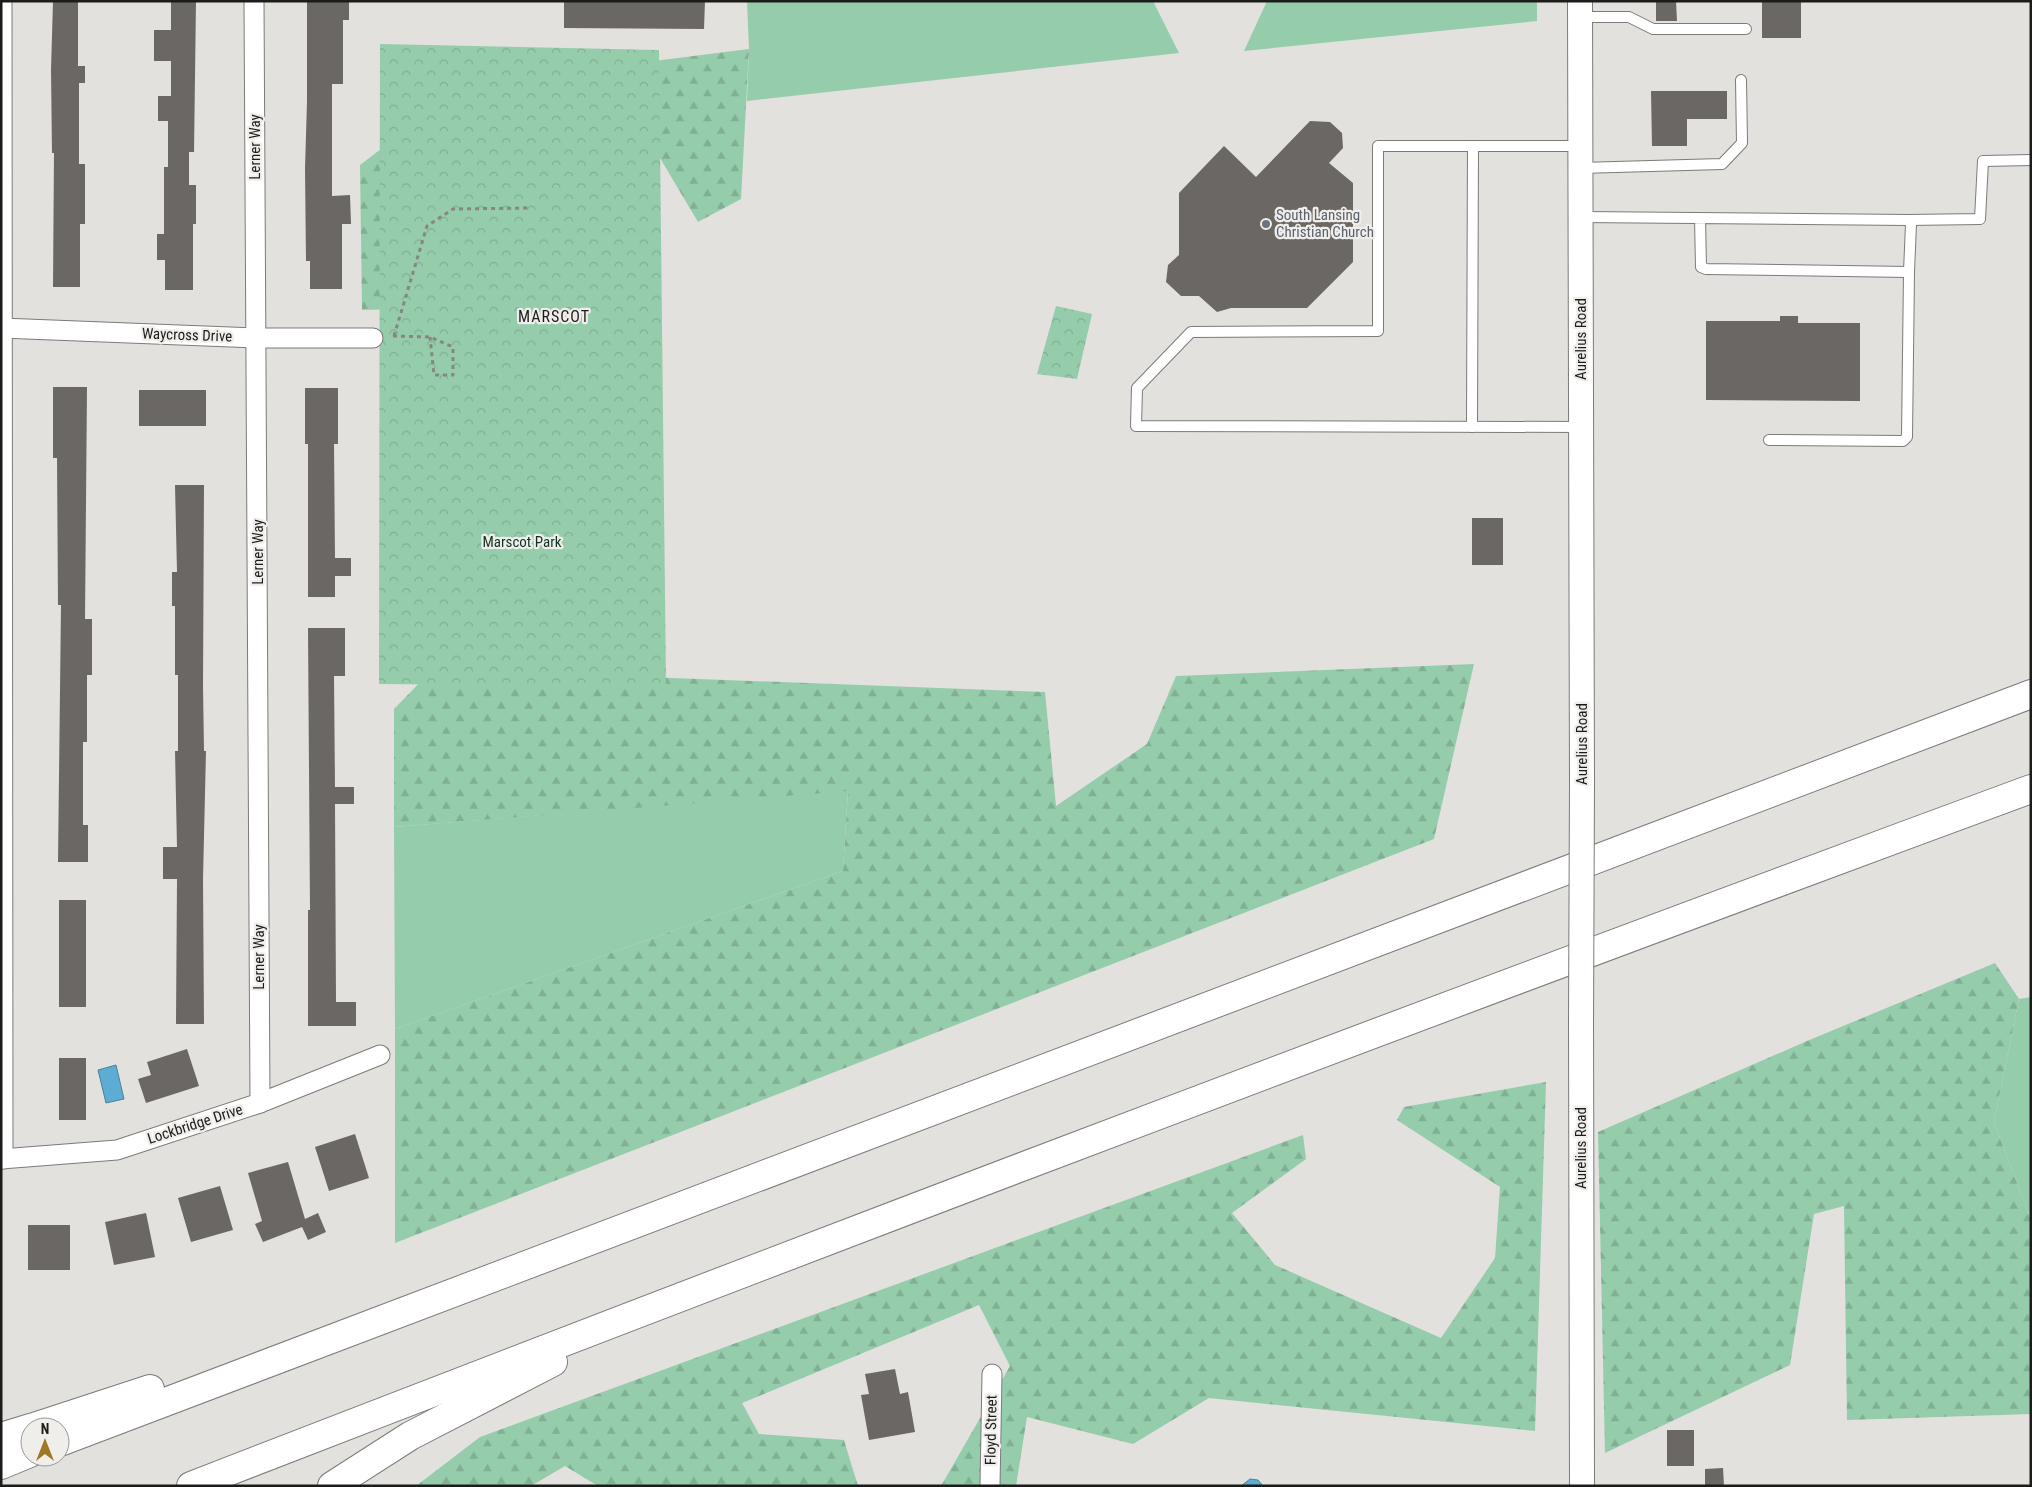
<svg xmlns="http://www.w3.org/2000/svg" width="2032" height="1487" font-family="'Roboto Condensed',sans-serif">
	<defs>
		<pattern id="forest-firs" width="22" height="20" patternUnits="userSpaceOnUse" patternTransform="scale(1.25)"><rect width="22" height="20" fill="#95ccac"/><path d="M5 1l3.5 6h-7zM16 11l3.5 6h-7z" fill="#80af93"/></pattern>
		<pattern id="park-crowns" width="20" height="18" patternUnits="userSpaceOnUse" patternTransform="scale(1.25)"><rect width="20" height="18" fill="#95ccac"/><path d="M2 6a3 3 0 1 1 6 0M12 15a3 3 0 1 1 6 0" fill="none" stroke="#80af93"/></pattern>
	</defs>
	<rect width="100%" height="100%" fill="#e2e1dd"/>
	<g fill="#95ccac">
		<path d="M747,1H1153L1179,53L747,101L749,49Z"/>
		<path d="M1267,1H1537V21L1244,51Z"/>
		<path d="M848,790L843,871L395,1029L394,827Z"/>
		<path d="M2031,997V1220L1994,1122L2019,999Z"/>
	</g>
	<g fill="url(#forest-firs)">
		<path d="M749,49L741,199L698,222L606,67Z"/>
		<path d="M491,65L396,309L362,310L360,165Z"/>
		<path d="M1474,664L1434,839L395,1243V1029L843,871L848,791L394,827V709L433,669L1045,692L1056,806L1147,744L1176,676Z"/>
		<path d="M1995,963L2019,999L1994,1122L2031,1220V1414L1847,1420L1844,1206L1814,1214L1790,1365L1605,1453L1598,1132L1807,1041Z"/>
		<path d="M1546,1082L1535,1431L1209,1398L1133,1444L1027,1417L1016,1486H941L1010,1366L979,1305L742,1403L759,1434L844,1440L858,1486H598L565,1466L531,1486H416L480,1437L1303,1135L1306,1159L1232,1213L1275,1265L1441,1338L1495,1258L1500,1187L1397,1120L1404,1107Z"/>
	</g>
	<g fill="url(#park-crowns)">
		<path d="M380,44L659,50L666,687L379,684Z"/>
		<path d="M1056,306L1092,314L1077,379L1037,374Z"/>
	</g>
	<g fill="#5dacd3" stroke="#4a819c">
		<path d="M116,1065L124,1099L106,1103L98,1070Z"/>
		<path d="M1250,1479L1258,1480L1263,1486H1241Z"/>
	</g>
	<g fill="#6b6765">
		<path d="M53,1H78V66H85V83H79V164H85V224H80V287H53L54,153H52L51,70Z"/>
		<path d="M171,1H196L194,152H189V185H196V224H193V290H165V260H157V234H164V167H168V121H158V96H171V61H154V30H171Z"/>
		<path d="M307,1H349V20H343V84H332V196L350,195L351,224H342V289H310V261H306L305,169L307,101Z"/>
		<path d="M564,1H705L704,29L564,28Z"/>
		<path d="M1656,1H1676L1677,21H1656Z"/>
		<rect x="1762" y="1" width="39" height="37"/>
		<path d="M1651,91H1727V119H1687V146H1652Z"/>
		<path d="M1310,121L1330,122L1342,133L1343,148L1329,163L1353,183V262L1307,308H1231L1217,312L1199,296H1181L1166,282L1168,265L1179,255V193L1224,146L1256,177Z"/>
		<path d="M1780,316H1798V323H1860V401L1706,400V321H1780Z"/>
		<path d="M53,387H87L85,619H92V675H87V742H83V825H88V862H58L61,605H58L57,458H53Z"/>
		<path d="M305,388H338V444H334L335,558H351V576H335V597H308V444H305Z"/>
		<rect x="139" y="390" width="67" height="36"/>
		<path d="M175,485H204L203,687L204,751H206L203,879L204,1024H176L177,879H163V847H177L175,751H178V675H175V606H172V572H177Z"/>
		<rect x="1472" y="518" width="31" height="47"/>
		<path d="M308,628H345V676H334L335,787H354V804H335L336,1002H356V1026H308V910H310Z"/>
		<rect x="59" y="900" width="27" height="107"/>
		<path d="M187,1049L199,1086L146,1103L138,1079L151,1075L147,1062Z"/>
		<rect x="59" y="1058" width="27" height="62"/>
		<path d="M355,1134L369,1178L329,1191L315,1147Z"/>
		<path d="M288,1162L305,1219L318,1213L326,1232L308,1240L302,1227L263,1242L255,1224L262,1221L248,1173Z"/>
		<path d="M220,1186L233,1230L191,1242L178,1198Z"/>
		<path d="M146,1213L155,1257L114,1265L105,1222Z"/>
		<rect x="28" y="1225" width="42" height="45"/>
		<path d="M895,1369L900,1394L908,1392L915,1432L869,1440L861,1395L869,1394L865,1374Z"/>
		<rect x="1667" y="1430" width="27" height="36"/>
		<path d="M1723,1468L1724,1486H1705V1469Z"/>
	</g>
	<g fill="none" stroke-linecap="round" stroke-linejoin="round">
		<defs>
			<g id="service">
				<path d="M1580,17H1629L1653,29H1746"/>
				<path d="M1580,146H1378V331L1191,332L1137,388L1136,426L1581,427"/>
				<path d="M1580,168L1722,164L1742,143L1741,80"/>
				<path d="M1581,217L1908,220L1911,224L1909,272L1706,269L1701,267L1700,218"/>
				<path d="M1908,220L1980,219L1983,161L2031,160"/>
				<path d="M1472,427L1473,146"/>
				<path d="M1769,440L1903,441L1907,437L1909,272"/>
			</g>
			<g id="minor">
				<path d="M2,1L3,1159"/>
				<path d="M254,1L260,1103"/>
				<path d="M1,328L257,338H373"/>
				<path d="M1,1159L117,1150L260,1103L380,1055"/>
				<path d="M990,1486L992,1374"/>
			</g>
			<g id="tertiary">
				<path d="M1580,1L1582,785"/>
				<path d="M1581,1023L1582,1486"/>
			</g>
			<g id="motorway">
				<path d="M34,1427L150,1389"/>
				<path d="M1,1437L30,1428"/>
				<path d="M60,1442L2031,694"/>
				<path d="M1,1465L30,1453"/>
				<path d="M191,1486C802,1249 1415,1016 2031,789"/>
				<path d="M332,1486L410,1436L553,1362"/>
			</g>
		</defs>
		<use href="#service" stroke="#7d7b78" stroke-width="12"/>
		<use href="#minor" stroke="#7d7b78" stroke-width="21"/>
		<use href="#tertiary" stroke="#7d7b78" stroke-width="26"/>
		<use href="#motorway" stroke="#7d7b78" stroke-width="30"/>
		<g stroke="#868683" stroke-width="3" stroke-dasharray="4 4" stroke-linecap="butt">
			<path d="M393,336L430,337L453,347V375H434L430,337"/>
			<path d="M394,336L427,226L453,209L530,208"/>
		</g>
		<use href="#service" stroke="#fff" stroke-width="10"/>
		<use href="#minor" stroke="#fff" stroke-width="19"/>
		<use href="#tertiary" stroke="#fff" stroke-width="24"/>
		<use href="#motorway" stroke="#fff" stroke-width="28"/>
		<defs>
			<path id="tertiary-bridge" d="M1581,1023L1582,785"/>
		</defs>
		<use href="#tertiary-bridge" stroke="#7d7b78" stroke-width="26" stroke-linecap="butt"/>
		<use href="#tertiary-bridge" stroke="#fff" stroke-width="24"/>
	</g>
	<circle fill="#6b7280" stroke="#f0eeea" stroke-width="2" cx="1266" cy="224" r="5"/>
	<g text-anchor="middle" stroke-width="4.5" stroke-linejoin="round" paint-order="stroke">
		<g font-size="15" fill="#1c1c1a" stroke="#f0eeea">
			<text transform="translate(255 147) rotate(-90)" y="5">Lerner Way</text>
			<text transform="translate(187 335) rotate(2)" y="5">Waycross Drive</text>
			<text transform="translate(1581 339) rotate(-90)" y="5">Aurelius Road</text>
			<text transform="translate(258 552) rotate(-90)" y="5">Lerner Way</text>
			<text transform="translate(1582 744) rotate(-90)" y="5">Aurelius Road</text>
			<text transform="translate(259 957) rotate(-90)" y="5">Lerner Way</text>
			<text transform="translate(195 1124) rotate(-18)" y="5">Lockbridge Drive</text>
			<text transform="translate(1581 1148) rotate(-90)" y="5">Aurelius Road</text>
			<text transform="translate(991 1430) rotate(-89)" y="5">Floyd Street</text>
		</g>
		<g font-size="15" fill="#5b616d" stroke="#f0eeea" text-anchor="start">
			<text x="1276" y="220">South Lansing<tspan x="1276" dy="17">Christian Church</tspan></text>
		</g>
		<g font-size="15" fill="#103221" stroke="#f0eeea">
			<text x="522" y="547">Marscot Park</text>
		</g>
		<g font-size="16" letter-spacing="1" fill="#1c1c1a" stroke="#f0eeea">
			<text x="554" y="322">MARSCOT</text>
		</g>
	</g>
	<rect width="2032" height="1487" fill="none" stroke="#1c1c1a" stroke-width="5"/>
	<g transform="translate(45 1442)"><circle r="24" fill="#f0eeea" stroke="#9b9a97"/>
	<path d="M0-4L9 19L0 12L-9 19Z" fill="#9f7725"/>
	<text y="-8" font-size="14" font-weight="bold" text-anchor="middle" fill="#1c1c1a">N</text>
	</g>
</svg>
